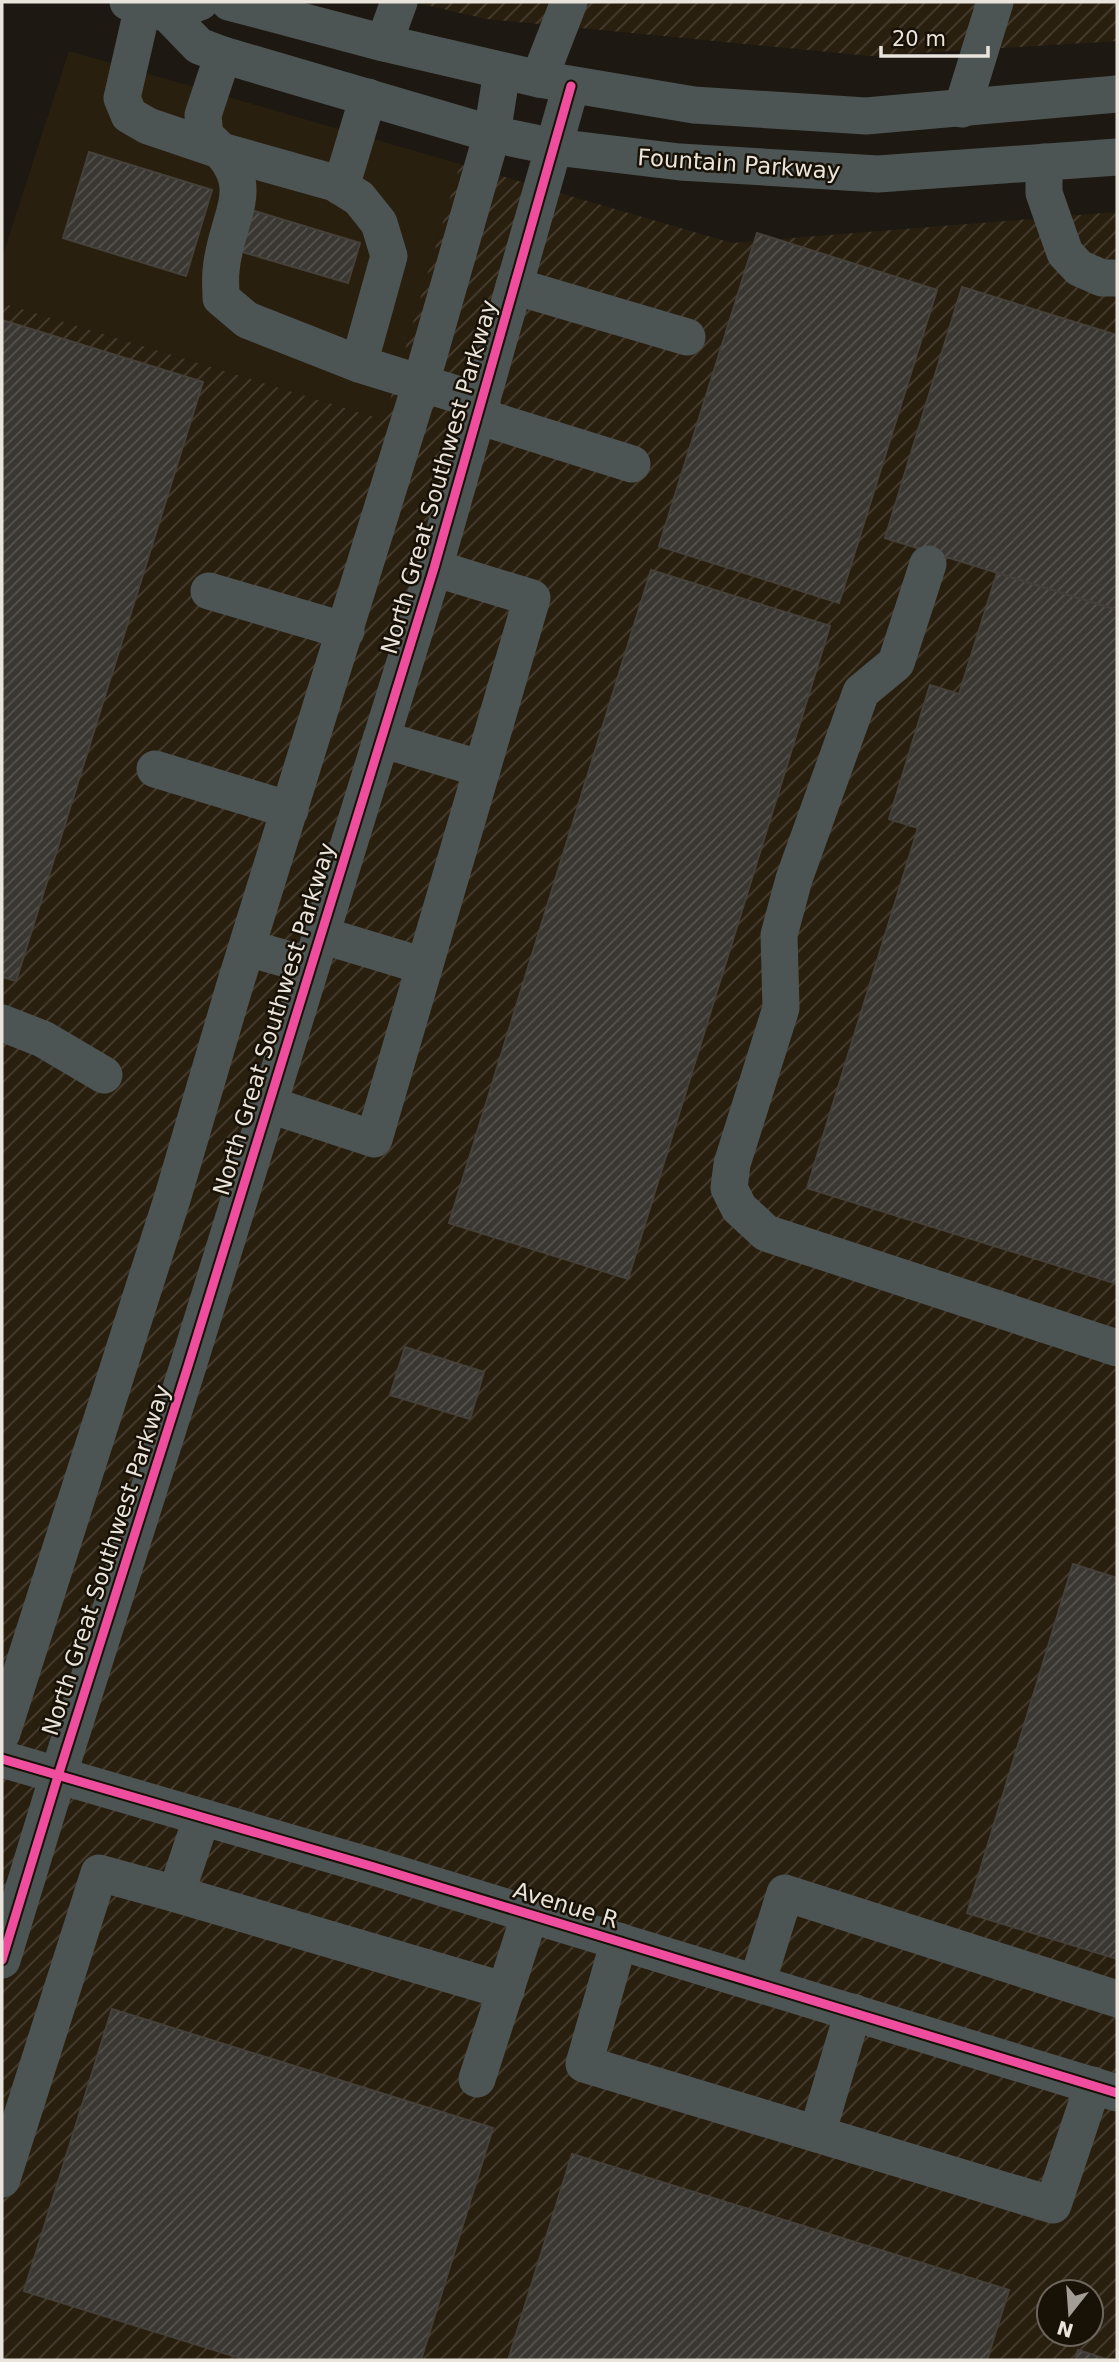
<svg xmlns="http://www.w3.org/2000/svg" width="1119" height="2362" font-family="'DejaVu Sans',sans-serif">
	<defs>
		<pattern id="industrial-furrows" width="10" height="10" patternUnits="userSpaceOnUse" patternTransform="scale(1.75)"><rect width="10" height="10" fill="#291f0f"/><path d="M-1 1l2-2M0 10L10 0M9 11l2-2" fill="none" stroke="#483f31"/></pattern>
		<pattern id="building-hatch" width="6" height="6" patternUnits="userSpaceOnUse" patternTransform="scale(1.75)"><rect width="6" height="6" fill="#3a3732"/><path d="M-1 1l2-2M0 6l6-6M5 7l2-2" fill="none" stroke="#56544f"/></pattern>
	</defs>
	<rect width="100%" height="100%" fill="#1d1912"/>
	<path fill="#291f0f" d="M69,51L460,164L384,420L2,303V258Z"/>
	<g fill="url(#industrial-furrows)" fill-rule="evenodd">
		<path d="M413,2H1117V41L870,56L486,19Z"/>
		<path d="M460,164L732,243L1117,212V2360H2V303L384,420ZM1049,2292H1091V2334H1049Z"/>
	</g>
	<g fill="url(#building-hatch)" stroke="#45413a" stroke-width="2">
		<path d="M89,152L212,190L186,276L63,238Z"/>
		<path d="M251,210L360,243L348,283L239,251Z"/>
		<path d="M757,233L937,290L839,603L659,546Z"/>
		<path d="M962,287L1117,335V610L885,538Z"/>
		<path d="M2,320L203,382L16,981L2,977Z"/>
		<path d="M651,570L830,626L628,1279L449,1223Z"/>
		<path d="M997,573L1117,610V1284L807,1188L918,828L889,819L930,685L959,694Z"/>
		<path d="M405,1347L484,1372L470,1419L390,1395Z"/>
		<path d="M1073,1564L1117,1578V1959L967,1913Z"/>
		<path d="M112,2009L493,2128L421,2360H246L24,2291Z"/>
		<path d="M572,2154L1009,2290L987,2360H508Z"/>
		<path d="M1078,2350L1109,2360H1075Z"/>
	</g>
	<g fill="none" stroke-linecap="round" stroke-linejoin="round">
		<g stroke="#4d5454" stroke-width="37">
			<path d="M128,2L168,14L199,46L223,55L492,134L555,147L680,162L878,174L1117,157"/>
			<path d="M229,2L384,43L539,79L694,105L866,116L1117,94"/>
			<path d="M143,6L122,98L129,115L148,126L225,152L335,183L359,198L379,223L389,256L359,364"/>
			<path d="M168,14L200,2"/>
			<path d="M384,43L399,2"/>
			<path d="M223,55L203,115L205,136C265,186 226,211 221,271C220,280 221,289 221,298L247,320L359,364L482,402"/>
			<path d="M539,79L569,2"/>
			<path d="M962,109L995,2"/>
			<path d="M1044,162V193L1065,253L1079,268L1102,278H1117"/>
			<path d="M341,187L368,97"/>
			<path d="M514,286L687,337"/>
			<path d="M478,416L632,464"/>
			<path d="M928,564L896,663L861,692L794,879L779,935L781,1008L732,1164L729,1188L739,1208L766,1233L1117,1348"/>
			<path d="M209,591L346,631"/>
			<path d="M381,739L482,769"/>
			<path d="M155,769L290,810"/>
			<path d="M321,935L424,966"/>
			<path d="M248,948L311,966"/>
			<path d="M2,1023L43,1039L104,1075"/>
			<path d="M267,1104L374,1139L532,598L434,568"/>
			<path d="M2,1733L173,1196L234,988L421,383L492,134L502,71"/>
			<path d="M2,1759L374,1867L1117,2093"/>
			<path d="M176,1894L506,1991"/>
			<path d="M619,1941L584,2064L1053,2205L1093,2085"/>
			<path d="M2,1960L58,1776L188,1366L434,568L571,86"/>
			<path d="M757,1983L785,1893L1117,1999"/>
			<path d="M477,2079L530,1914"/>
			<path d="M817,2134L853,2012"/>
			<path d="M2,2179L99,1873L176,1894L202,1817"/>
		</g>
		<defs>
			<g id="cycleway">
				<path d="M2,1759L374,1867L1117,2093"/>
				<path d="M2,1960L58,1776L188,1366L434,568L571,86"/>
			</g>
		</defs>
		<use href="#cycleway" stroke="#181106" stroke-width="13"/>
		<use href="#cycleway" stroke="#ef4d9e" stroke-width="9"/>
	</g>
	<g text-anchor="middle" stroke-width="5" stroke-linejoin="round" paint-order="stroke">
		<g font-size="23" fill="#e9e4dc" stroke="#181106">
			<text transform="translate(739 164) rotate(4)" y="8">Fountain Parkway</text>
			<text transform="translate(439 477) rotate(-74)" y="8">North Great Southwest Parkway</text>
			<text transform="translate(274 1019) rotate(-73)" y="8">North Great Southwest Parkway</text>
			<text transform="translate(106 1560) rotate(-72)" y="8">North Great Southwest Parkway</text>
			<text transform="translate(566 1905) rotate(17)" y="8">Avenue R</text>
		</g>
	</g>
	<rect width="1119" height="2362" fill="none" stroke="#e9e4dc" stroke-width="7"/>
	<g transform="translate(1070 2313) rotate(197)"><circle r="33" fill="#181106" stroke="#6c655c" stroke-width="2"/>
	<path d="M0-5L12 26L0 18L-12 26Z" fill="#a29d95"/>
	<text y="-10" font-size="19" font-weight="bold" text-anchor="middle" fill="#e9e4dc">N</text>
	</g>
	<path d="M881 46v10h107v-10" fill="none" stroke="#e9e4dc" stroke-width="3.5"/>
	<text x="892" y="46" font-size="21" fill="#e9e4dc" stroke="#181106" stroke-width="5" paint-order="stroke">20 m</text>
</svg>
